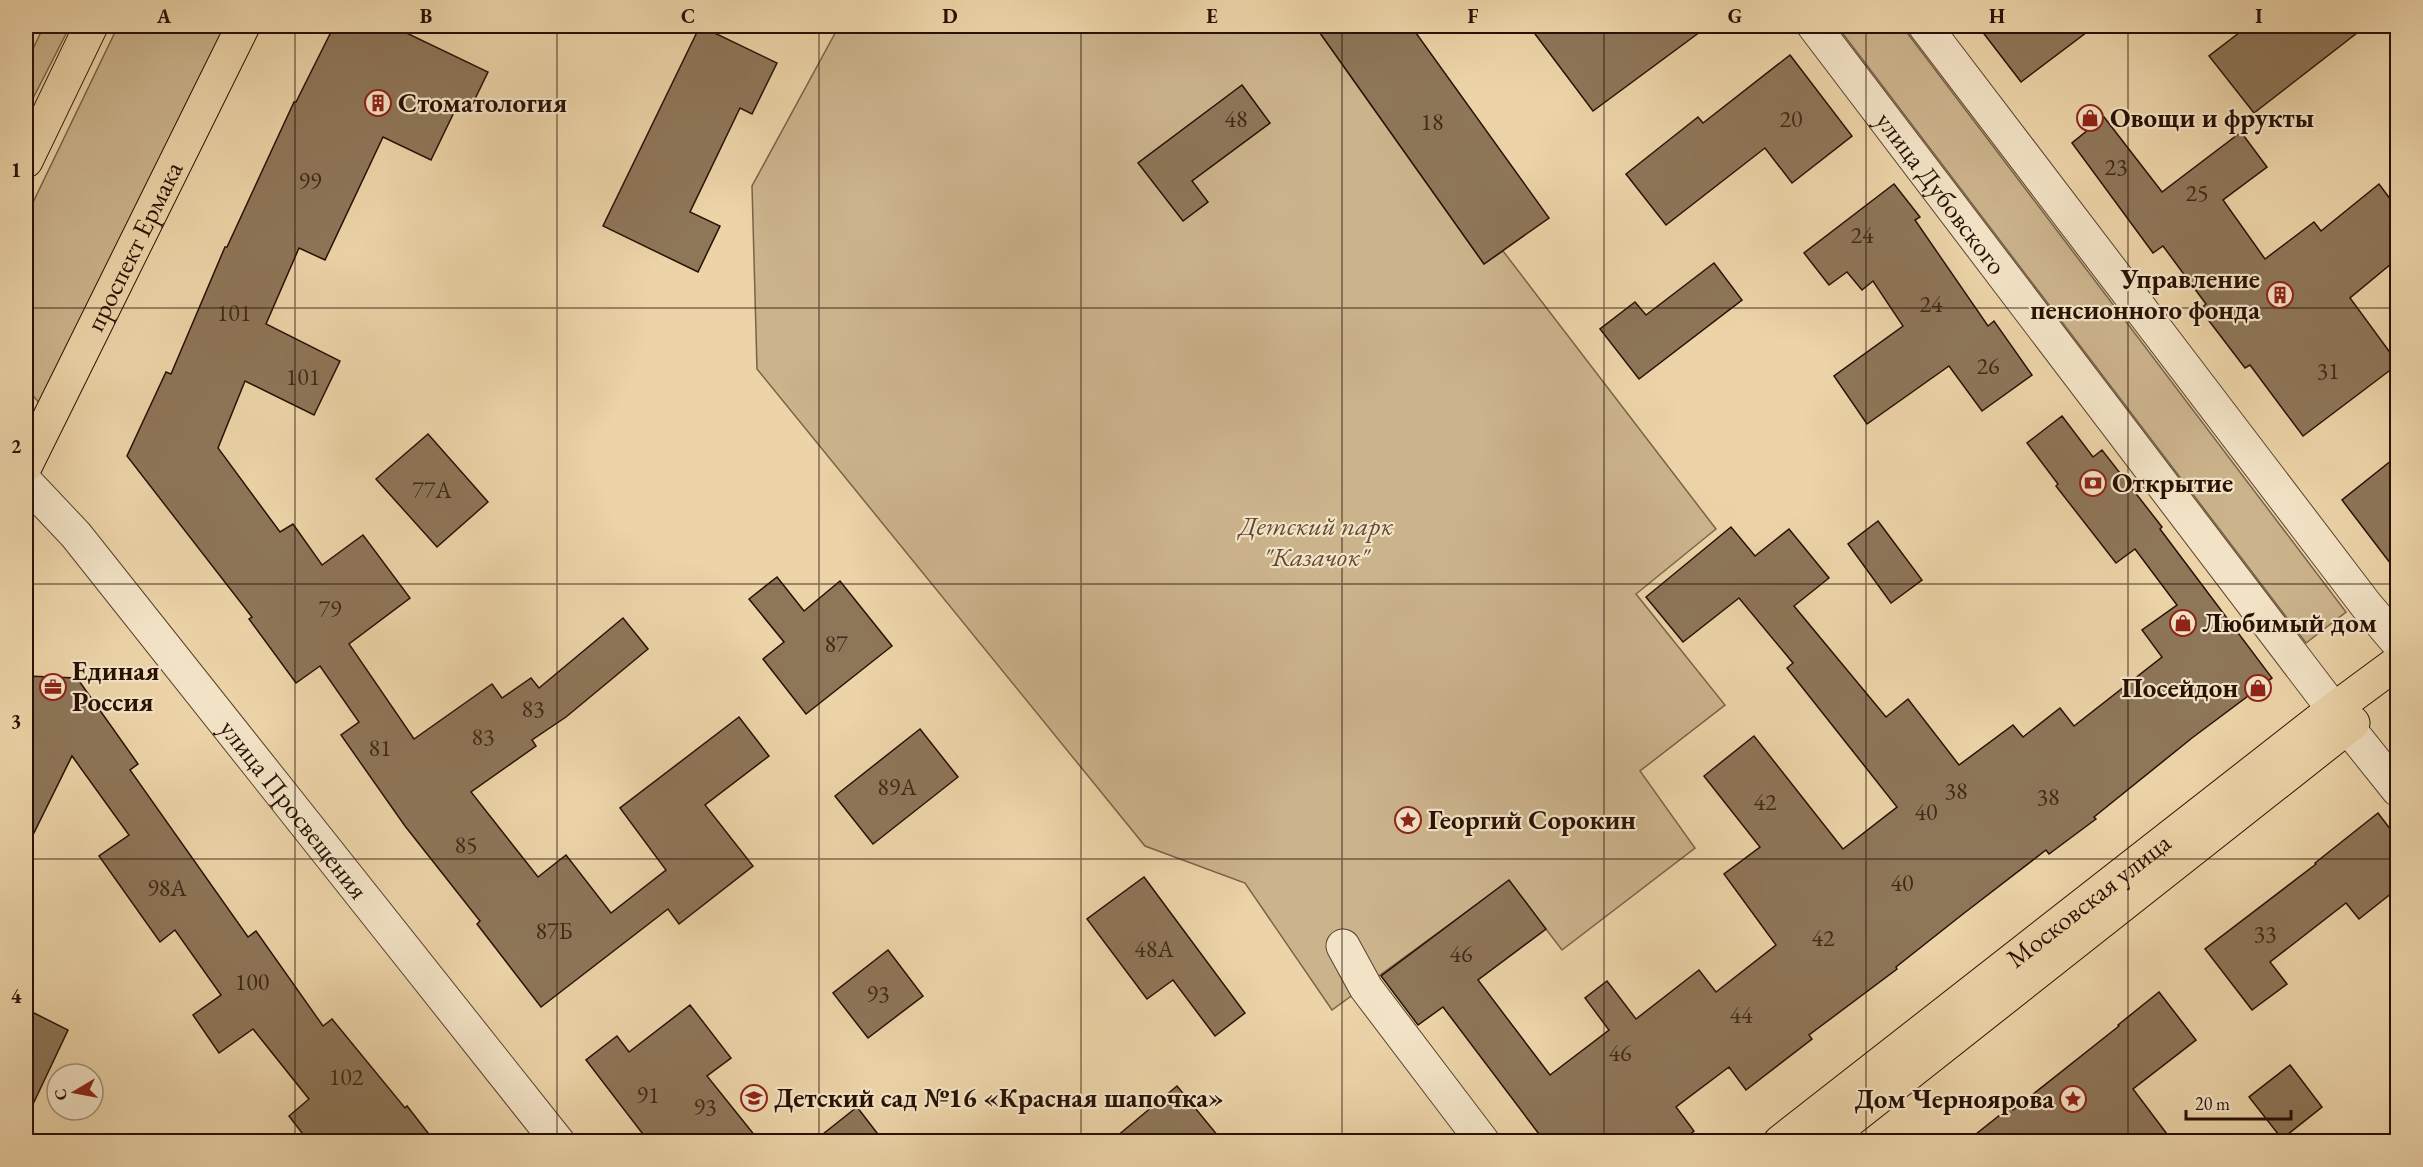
<svg xmlns="http://www.w3.org/2000/svg" width="2423" height="1167" font-family="'EB Garamond',serif">
	<rect width="100%" height="100%" fill="#ecd4a8"/>
	<filter id="stains"><feTurbulence type="fractalNoise" baseFrequency=".00333" numOctaves="4"/><feColorMatrix values="0 0 0 0 .2 0 0 0 0 .09 0 0 0 0 .02 0 0 0 .5 -.17"/></filter>
	<radialGradient id="worn" r=".72"><stop offset=".6" stop-color="#630" stop-opacity="0"/><stop offset="1" stop-color="#630" stop-opacity=".3"/></radialGradient>
	<g fill="#cbb38c" stroke="#7a6248" stroke-width="1.5">
		<path d="M44,26H70L26,112V63Z"/>
		<path d="M118,26H229L42,406L26,388V217Z"/>
		<path d="M839,26H1315L1484,264L1503,251L1716,529L1636,594L1725,705L1640,771L1695,848L1562,950L1509,881L1332,1010L1245,883L1145,846L757,369L752,186Z"/>
		<path d="M1837,26H1902L2346,612L2306,643Z"/>
	</g>
	<g fill="#8e7659" stroke="#281104" stroke-width="1.5">
		<path d="M334,26H392L488,72L472,105L460,100L431,160L383,137L325,260L299,248L266,324L340,361L314,415L245,381L218,448L280,532L293,524L322,565L363,535L410,598L349,644L414,739L492,684L502,698L531,678L539,688L623,618L648,649L566,717L532,740L536,746L471,792L538,877L566,855L611,913L666,870L620,808L739,717L769,756L705,805L753,866L679,924L668,909L541,1007L477,924L480,921L405,826L341,735L359,722L320,666L296,683L249,619L252,617L127,456L166,372L171,374L225,247H227L294,102H296Z"/>
		<path d="M700,26L777,63L752,114L740,108L690,212L720,226L698,272L603,226Z"/>
		<path d="M1315,26H1411L1549,218L1484,264Z"/>
		<path d="M1529,26H1708L1593,111Z"/>
		<path d="M1978,26H2095L2021,82Z"/>
		<path d="M2248,26H2366L2254,113L2209,56Z"/>
		<path d="M1790,55L1852,136L1792,183L1765,148L1666,225L1626,174L1698,117L1703,123Z"/>
		<path d="M1242,85L1270,123L1192,181L1208,202L1183,221L1138,163Z"/>
		<path d="M2104,117L2162,192L2241,132L2267,167L2223,200L2265,259L2314,222L2321,231L2379,184L2397,208V259L2350,298L2397,362V365L2303,436L2250,365L2245,368L2200,309L2206,304L2163,246L2153,253L2072,143Z"/>
		<path d="M1894,184L1920,217L1915,220L1988,326L1994,321L2032,375L1982,411L1949,366L1867,424L1834,376L1903,326L1873,281L1862,290L1847,272L1829,285L1804,253Z"/>
		<path d="M1714,263L1742,300L1639,379L1600,329L1635,302L1646,315Z"/>
		<path d="M2062,416L2093,457L2102,450L2162,527L2160,529L2272,678L2192,738L2094,817L2096,819L2049,854L2046,850L1963,914L1896,967L1897,969L1809,1035L1812,1039L1746,1090L1729,1067L1676,1107L1694,1131L1680,1142H1545L1443,1007L1418,1025L1381,976L1509,880L1546,929L1478,980L1550,1075L1609,1030L1585,998L1607,981L1636,1019L1699,970L1716,992L1776,945L1724,874L1760,847L1704,776L1754,736L1843,849L1897,807L1787,668L1793,663L1739,598L1683,642L1646,597L1731,527L1755,556L1789,529L1829,578L1794,606L1886,717L1908,699L1959,765L2013,725L2023,737L2060,708L2074,726L2162,657L2142,630L2177,605L2135,549L2116,563L2056,486L2058,484L2027,443Z"/>
		<path d="M428,434L488,502L437,547L376,479Z"/>
		<path d="M2397,456V572L2342,500Z"/>
		<path d="M1878,521L1922,580L1891,603L1848,544Z"/>
		<path d="M777,577L804,611L840,581L892,646L806,714L763,659L784,642L749,599Z"/>
		<path d="M26,676L77,678L138,764L130,770L248,937L256,931L323,1026L332,1019L405,1108L407,1106L435,1142H309L289,1116L309,1099L253,1029L219,1053L193,1015L221,995L175,930L160,942L99,856L129,835L72,756L26,849Z"/>
		<path d="M920,729L958,777L873,844L835,796Z"/>
		<path d="M2378,813L2397,838V889L2359,919L2346,903L2270,962L2287,984L2252,1010L2205,949L2316,864L2315,863Z"/>
		<path d="M1144,877L1245,1013L1215,1036L1173,980L1147,999L1087,919Z"/>
		<path d="M888,950L923,996L868,1038L833,993Z"/>
		<path d="M2159,992L2196,1040L2133,1089L2173,1142H1966L2010,1107L2013,1110L2119,1026L2118,1025Z"/>
		<path d="M690,1005L731,1058L707,1076L760,1142H649L586,1060L617,1036L629,1052Z"/>
		<path d="M26,1009L68,1030L26,1119Z"/>
		<path d="M2290,1065L2322,1107L2282,1139L2249,1097Z"/>
		<path d="M1177,1086L1223,1142H1110Z"/>
		<path d="M857,1107L884,1142H813Z"/>
	</g>
	<g fill="none" stroke-linecap="round" stroke-linejoin="round">
		<defs>
			<g id="minor">
				<path id="s1" d="M1814,26L2334,710L2398,790"/>
				<path d="M1925,26L2366,605L2398,643"/>
				<path id="s2" d="M26,482L76,535L558,1142"/>
				<path d="M1343,946L1366,988L1483,1142"/>
			</g>
			<g id="major">
				<path d="M26,161L91,26"/>
				<path id="s3" d="M26,465L243,26"/>
				<path id="s4" d="M1780,1142L2318,721L2398,662"/>
				<path d="M1822,1142L2353,723"/>
			</g>
		</defs>
		<use href="#minor" stroke="#59422d" stroke-width="35"/>
		<use href="#major" stroke="#281104" stroke-width="35"/>
		<use href="#minor" stroke="#f3e3c6" stroke-width="33"/>
		<use href="#major" stroke="#ecd4a8" stroke-width="33"/>
	</g>
	<path fill="none" stroke="#281104" stroke-width="1.5" stroke-opacity="0.55" d="M295,26V1142M557,26V1142M819,26V1142M1081,26V1142M1342,26V1142M1604,26V1142M1866,26V1142M2128,26V1142M26,308H2398M26,584H2398M26,859H2398"/>
	<defs>
		<symbol id="building-ring" viewBox="-11 -11 22 22"><circle r="9.5" fill="#f3e3c6" stroke="#8f2418" stroke-width="1.5"/><path d="M-4-6H4V6H1V3H-1V6H-4ZM-2.5-4.3h1.7v1.8h-1.7ZM.8-4.3h1.7v1.8H.8ZM-2.5-1h1.7V.8h-1.7ZM.8-1h1.7V.8H.8Z" fill="#8f2418"/></symbol>
		<symbol id="shop-ring" viewBox="-11 -11 22 22"><circle r="9.5" fill="#f3e3c6" stroke="#8f2418" stroke-width="1.5"/><path d="M-5-2.5h2.3a2.7 3.5 0 0 1 5.4 0H5L5.5 6h-11ZM-1.5-2.5h3a1.5 2.3 0 0 0-3 0Z" fill="#8f2418"/></symbol>
		<symbol id="bank-ring" viewBox="-11 -11 22 22"><circle r="9.5" fill="#f3e3c6" stroke="#8f2418" stroke-width="1.5"/><path d="M-6-4H6V4H-6ZM0-2.3a2.3 2.3 0 1 0 0 4.6a2.3 2.3 0 1 0 0-4.6Z" fill="#8f2418"/></symbol>
		<symbol id="office-ring" viewBox="-11 -11 22 22"><circle r="9.5" fill="#f3e3c6" stroke="#8f2418" stroke-width="1.5"/><path d="M-6-3h4V-5.5h4V-3h4V5H-6ZM-1-4.5V-3h2v-1.5ZM-6 0V1H6V0Z" fill="#8f2418"/></symbol>
		<symbol id="sight-ring" viewBox="-11 -11 22 22"><circle r="9.5" fill="#f3e3c6" stroke="#8f2418" stroke-width="1.5"/><path d="M0-6L1.8-2.2L6-1.7L2.9 1.2L3.7 5.4L0 3.3L-3.7 5.4L-2.9 1.2L-6-1.7L-1.8-2.2Z" fill="#8f2418"/></symbol>
		<symbol id="school-ring" viewBox="-11 -11 22 22"><circle r="9.5" fill="#f3e3c6" stroke="#8f2418" stroke-width="1.5"/><path d="M0-5L7-2L0 1L-7-2ZM-4 1L0 2.5L4 1V4Q0 6-4 4Z" fill="#8f2418"/></symbol>
	</defs>
	<g fill-rule="evenodd">
		<use href="#building-ring" x="363" y="88" width="30" height="30"/>
		<use href="#shop-ring" x="2075" y="103" width="30" height="30"/>
		<use href="#building-ring" x="2265" y="280" width="30" height="30"/>
		<use href="#bank-ring" x="2078" y="468" width="30" height="30"/>
		<use href="#shop-ring" x="2168" y="608" width="30" height="30"/>
		<use href="#office-ring" x="38" y="672" width="30" height="30"/>
		<use href="#shop-ring" x="2243" y="673" width="30" height="30"/>
		<use href="#sight-ring" x="1393" y="805" width="30" height="30"/>
		<use href="#school-ring" x="739" y="1083" width="30" height="30"/>
		<use href="#sight-ring" x="2058" y="1084" width="30" height="30"/>
	</g>
	<g text-anchor="middle" stroke-width="4.5" stroke-linejoin="round" paint-order="stroke">
		<g font-size="24" fill="#422a19">
			<text x="1236" y="127">48</text>
			<text x="1791" y="127">20</text>
			<text x="1432" y="130">18</text>
			<text x="2116" y="175">23</text>
			<text x="310" y="189">99</text>
			<text x="2197" y="201">25</text>
			<text x="1862" y="243">24</text>
			<text x="1931" y="312">24</text>
			<text x="234" y="321">101</text>
			<text x="1988" y="374">26</text>
			<text x="2328" y="379">31</text>
			<text x="303" y="385">101</text>
			<text x="432" y="498">77А</text>
			<text x="330" y="617">79</text>
			<text x="836" y="652">87</text>
			<text x="533" y="717">83</text>
			<text x="483" y="745">83</text>
			<text x="380" y="756">81</text>
			<text x="897" y="795">89А</text>
			<text x="1956" y="799">38</text>
			<text x="2048" y="805">38</text>
			<text x="1765" y="810">42</text>
			<text x="1926" y="820">40</text>
			<text x="466" y="853">85</text>
			<text x="1902" y="891">40</text>
			<text x="167" y="896">98А</text>
			<text x="554" y="939">87Б</text>
			<text x="2265" y="942">33</text>
			<text x="1823" y="946">42</text>
			<text x="1154" y="957">48А</text>
			<text x="1461" y="962">46</text>
			<text x="252" y="990">100</text>
			<text x="878" y="1002">93</text>
			<text x="1741" y="1023">44</text>
			<text x="1620" y="1061">46</text>
			<text x="346" y="1085">102</text>
			<text x="648" y="1103">91</text>
			<text x="705" y="1115">93</text>
		</g>
		<g font-size="27" font-weight="bold" fill="#281104" stroke="#f3e3c6" text-anchor="start">
			<text x="398" y="112">Стоматология</text>
			<text x="2110" y="127">Овощи и фрукты</text>
			<text x="2260" y="288" text-anchor="end">Управление<tspan x="2260" dy="31">пенсионного фонда</tspan></text>
			<text x="2112" y="492">Открытие</text>
			<text x="2202" y="632">Любимый дом</text>
			<text x="72" y="680">Единая<tspan x="72" dy="31">Россия</tspan></text>
			<text x="2238" y="697" text-anchor="end">Посейдон</text>
			<text x="1428" y="829">Георгий Сорокин</text>
			<text x="774" y="1107">Детский сад №16 «Красная шапочка»</text>
			<text x="2054" y="1108" text-anchor="end">Дом Черноярова</text>
		</g>
		<g font-size="27" fill="#281104" stroke="#f3e3c6">
			<text dy="9" stroke="none"><textPath href="#s1" startOffset="210">улица Дубовского</textPath></text>
			<text dy="9" stroke="none"><textPath href="#s3" startOffset="244">проспект Ермака</textPath></text>
			<text dy="9" stroke="none"><textPath href="#s2" startOffset="423">улица Просвещения</textPath></text>
			<text dy="9" stroke="none"><textPath href="#s4" startOffset="392">Московская улица</textPath></text>
		</g>
		<g font-size="27" font-style="italic" fill="#614a34" stroke="#f3e3c6">
			<text x="1316" y="535">Детский парк<tspan x="1316" dy="31">"Казачок"</tspan></text>
		</g>
	</g>
	<rect width="2423" height="1167" fill="none" stroke="#ecd4a8" stroke-width="66"/>
	<g transform="translate(75 1092) rotate(260)"><circle r="28" fill="#f3e3c6" stroke="#a28f78" stroke-width="1.5"/>
	<path d="M0-4.5L10 22L0 15L-10 22Z" fill="#8f2418"/>
	<text y="-9" font-size="16" font-weight="bold" text-anchor="middle" fill="#281104">С</text>
	</g>
	<path d="M2186 1110v9h105v-9" fill="none" stroke="#281104" stroke-width="3"/>
	<text x="2195" y="1110" font-size="18" fill="#281104" stroke="#f3e3c6" stroke-width="4.5" paint-order="stroke">20 m</text>
	<rect x="33" y="33" width="2357" height="1101" fill="none" stroke="#281104" stroke-width="2"/>
	<g font-size="20" text-anchor="middle" font-weight="bold" fill="#281104">
		<text x="164" y="23">A</text>
		<text x="426" y="23">B</text>
		<text x="688" y="23">C</text>
		<text x="950" y="23">D</text>
		<text x="1212" y="23">E</text>
		<text x="1473" y="23">F</text>
		<text x="1735" y="23">G</text>
		<text x="1997" y="23">H</text>
		<text x="2259" y="23">I</text>
		<text x="16" y="177">1</text>
		<text x="16" y="453">2</text>
		<text x="16" y="728">3</text>
		<text x="16" y="1003">4</text>
	</g>
	<rect width="100%" height="100%" filter="url(#stains)"/>
	<rect width="100%" height="100%" fill="url(#worn)"/>
</svg>
